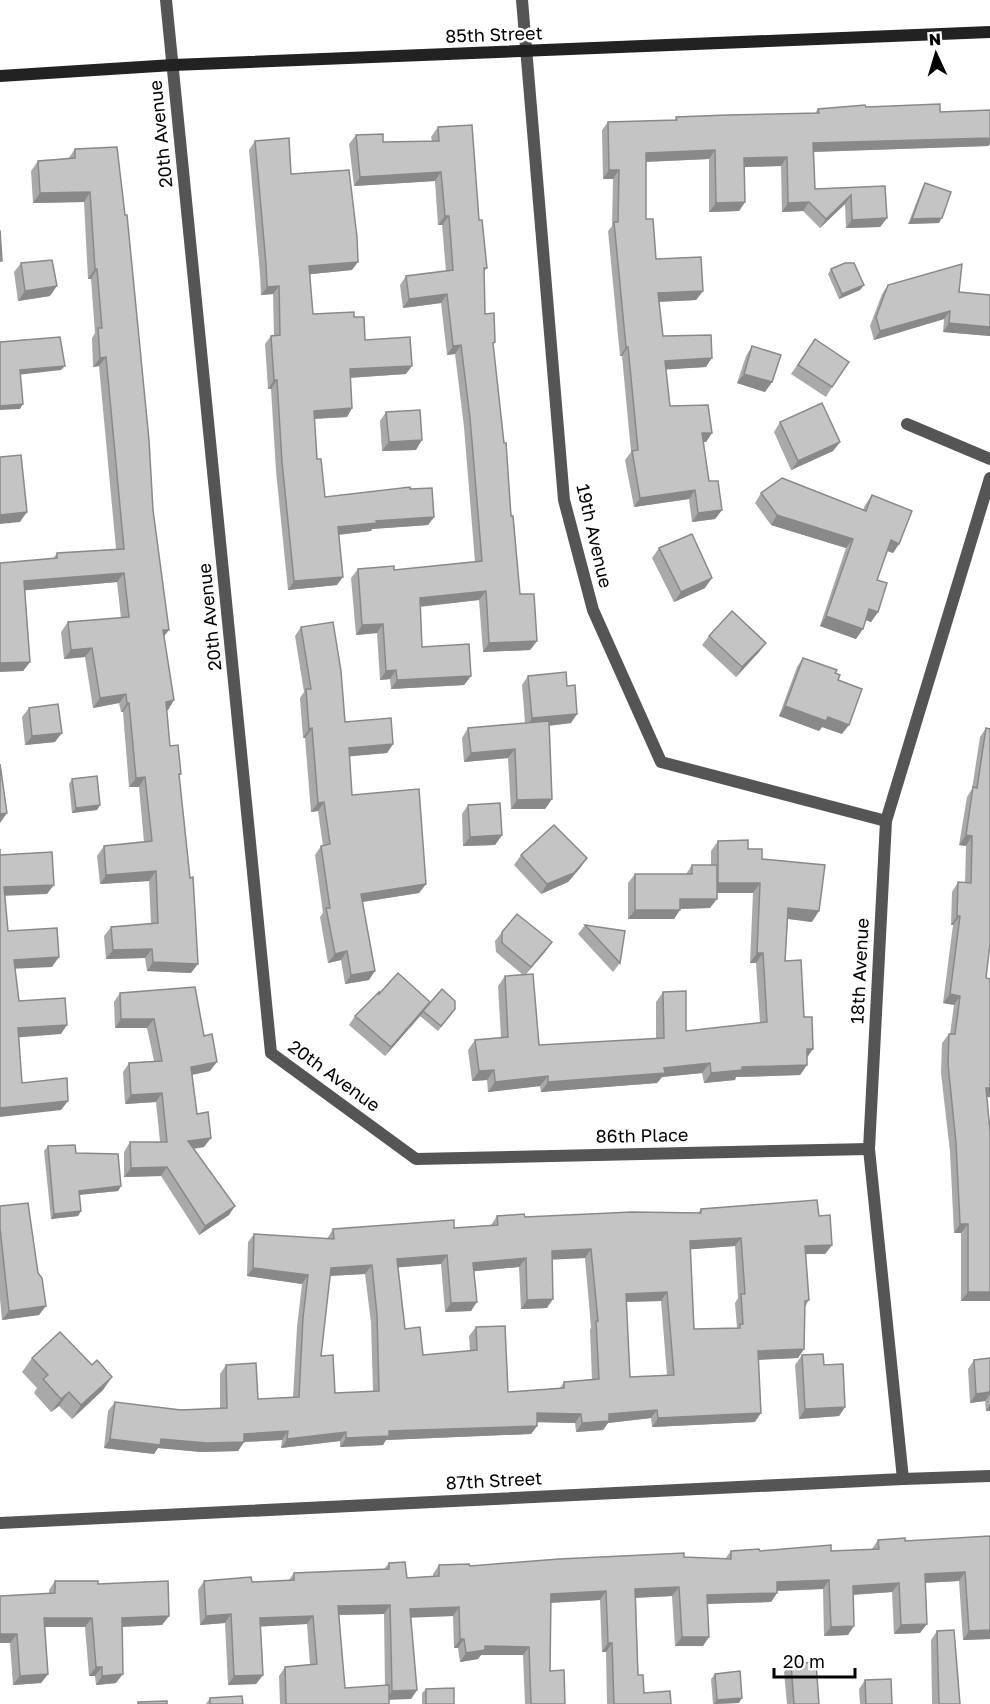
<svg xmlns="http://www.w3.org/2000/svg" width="990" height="1704" font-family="'Golos Text',sans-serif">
	<rect width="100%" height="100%" fill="#fff"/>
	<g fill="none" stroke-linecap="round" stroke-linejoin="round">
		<g stroke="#555" stroke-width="12">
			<path d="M166,0L271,1053L416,1159L869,1149"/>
			<path d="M522,0L564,500L593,610L661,762L886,821"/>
			<path d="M907,424L990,459"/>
			<path d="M903,1479L869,1149L886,821L990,478"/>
			<path d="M0,1523L903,1479L990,1476"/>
		</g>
		<path stroke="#222" stroke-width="12" d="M0,76L173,65L990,32"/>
	</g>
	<g fill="#a9a9a9" fill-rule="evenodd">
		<path d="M866,107L940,112L990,110V144L988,146L814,152L815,189L885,186L887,218L880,227L846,228L845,204L820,228L803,211L782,212L781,166L745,167V202L739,211L709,212V159L646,162V219L656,259L703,291L696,300L659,302L663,336L706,367L666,369L670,406L712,433L706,442H703L709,481L722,510L715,519L692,522L689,499L634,507L625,460L631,452L622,356H620L608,231L612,226L613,179H603L602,130L608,122L675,120L676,117L815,113L818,109Z"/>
		<path d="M438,127L479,220L487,268L484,272L485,314L495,342L493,345L520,594L537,641L530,650L483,652L479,600L420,607L422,647L471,676L464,685L391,689L390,679L380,680L377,633L356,635L351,578L358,569L394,570L475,562L464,427L455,354L447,355L441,303L403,308L400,285L406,276L446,271L442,225H438L435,181L354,186L349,144L356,135L383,142L432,141L431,137Z"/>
		<path d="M255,141L291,174L352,270L310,274L313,314L354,317L365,340L406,374L350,378L352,408L347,417L314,419L317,459L325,497L410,489L434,517L428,525L372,529L371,531L339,535L337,585L288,590L276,471L271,389H268L265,344L271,336H274L273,294L261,295L260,273L249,150Z"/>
		<path d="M117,147L153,510L164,637L174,700L168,710H166L170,746L181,774L179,776L191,973L147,971L145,958L106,959L104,936L111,927L151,924L149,881L100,884L97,856L104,846L144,842L139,787H129L123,712H121L119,703L93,708L85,657L64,659L61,632L68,622L121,618L117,582L25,590L30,662L23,671L0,563L53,559L57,553L116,549L99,366L93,367L92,338L95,333L91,279H88L84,202L33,203L31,171L38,161L68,159L75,149Z"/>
		<path d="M925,183L939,223L908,224L922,188Z"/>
		<path d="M21,263L50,296L18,301L14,272Z"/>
		<path d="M831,269L864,285L860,290L839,299L828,274Z"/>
		<path d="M888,285L990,295V336L943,332L944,319L874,340L870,326L882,294Z"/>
		<path d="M815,339L832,387L826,397L791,374Z"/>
		<path d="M752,346L772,382L765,392L737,383L746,356Z"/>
		<path d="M386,412L416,450L382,451L380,421Z"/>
		<path d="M780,422L840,442L833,451L791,470L774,432Z"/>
		<path d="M761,493L863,510L865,505L872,495L899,544L893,553L887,551L877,580L878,612L871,622L866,620L856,639L820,626L846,548L771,525L755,503Z"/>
		<path d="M659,548L705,588L674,602L652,558Z"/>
		<path d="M301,627L345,722L393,744L387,753L349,756L352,795L426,884L419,893L363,902L369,980L345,984L341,960L328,963L320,917L323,913L315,855L321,846H323L318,811L311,812L305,738H303L300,698L304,692L295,636Z"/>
		<path d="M709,636L766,643L759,652L736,677L702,645Z"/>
		<path d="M803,658L835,673L838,680L842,734L822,727L819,731L779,716L797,667Z"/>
		<path d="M528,676L571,723L549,726L552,799L545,809H511L508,758L464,762L462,738L468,728L525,723L522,685Z"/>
		<path d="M29,708L55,742L25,745L22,717Z"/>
		<path d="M986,728V978L990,979V1097H987L990,1131V1301H961V1233H954L950,1152L941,1073L942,1043L949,1034H950L954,1005L943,1003L953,925H951L952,892L958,882L965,883L966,846L959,845L967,797L972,789L980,737Z"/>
		<path d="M72,779L100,805L97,810L72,813L69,784Z"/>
		<path d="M468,805L502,835L495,845L463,846L462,814Z"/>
		<path d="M718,841L748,849L762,859L812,922L788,919L785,961L807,1058V1065L800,1075L736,1077L735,1080L704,1083L702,1073L662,1077L657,1083L541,1092L540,1086L488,1092L487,1080L472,1081L468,1050L475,1040L501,1038L498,986L505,976L523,975L496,952L495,941L502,932L545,952L526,974L539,1045L656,1039V1002L663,992L686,1031L760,1023L756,963H750L753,893H717L710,908L680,909L674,919H628V883L635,874H686L692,865H711V851Z"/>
		<path d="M521,855L587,858L580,868L568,882L541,894L514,865Z"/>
		<path d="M585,925L620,963L613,972L578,934Z"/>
		<path d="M195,987L210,1071L192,1075L197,1114L204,1147L194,1149L229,1215L199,1235L161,1176L124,1177V1152L130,1142H160L156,1102L125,1104L123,1072L129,1063L154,1061L147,1028H115L114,1002L120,993Z"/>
		<path d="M379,994L430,1002L452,1014L438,1031L420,1016L421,1015L385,1056L349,1025L355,1016Z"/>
		<path d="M48,1146L76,1153L121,1186L118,1191L80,1195L78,1216L51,1219L44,1151Z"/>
		<path d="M0,1206L39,1315L2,1320L0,1299Z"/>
		<path d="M701,1209L819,1216L832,1245L825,1254H806L809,1300L805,1307L804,1349L798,1358L758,1360L755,1422L652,1427L651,1418L608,1423L603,1430L576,1432L575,1423L537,1422V1426L531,1434L386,1440L383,1445L340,1447V1441L281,1448L282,1440L244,1442L238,1451L201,1452L158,1448L154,1454L104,1448L108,1411L115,1402L181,1410L220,1408V1374L226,1365L258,1399L293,1397L297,1327L302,1284L247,1276L248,1242L254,1234L327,1239L333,1229L454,1228L491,1225L497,1216L525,1217L698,1213ZM735,1246L738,1298L735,1303L737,1328L694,1329L690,1249ZM585,1258L591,1327L590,1330L592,1380L564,1382L560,1388L508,1392L476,1327L469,1336L470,1351L423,1355L405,1329L398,1267L441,1264L445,1312L471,1311L474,1271L519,1267L521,1309L547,1308L552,1259ZM365,1274L371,1323L373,1392L335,1393L321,1356L330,1276ZM661,1301L667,1375L630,1377L626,1302Z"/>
		<path d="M802,1355L824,1365L845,1407L839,1416L799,1419L795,1365Z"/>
		<path d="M32,1358L103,1390L72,1419L59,1406L51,1412L34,1393L37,1388L22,1372Z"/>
		<path d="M990,1358V1411H986L985,1401L970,1403L968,1369L974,1360Z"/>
		<path d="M990,1536V1639L963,1640L959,1581L925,1583L920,1633L894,1634L892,1592L853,1595L848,1635L824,1636L823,1589L777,1591V1593L771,1602L707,1604L703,1646H675L672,1596L636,1598L638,1675L644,1693L671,1704H607L606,1652H602L600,1600L551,1603L550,1671L565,1704H525L523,1655H481L478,1659L460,1662L458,1648H454L453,1616L411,1617L417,1690L411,1699H389V1704H280L279,1676L285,1667L310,1665L307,1624L260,1626L263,1675L256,1684L228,1685L225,1623L200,1625L198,1590L204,1581L252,1582L289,1580L294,1573L384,1569L389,1563L407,1578L433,1576V1574L439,1565L470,1566L684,1557L725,1559L731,1551H831L872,1549L878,1540L905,1541ZM384,1614L385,1686L345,1688L339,1615Z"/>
		<path d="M55,1581L98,1584L169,1616L162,1625L122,1627L116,1683L96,1685L95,1676H89L85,1627H45L48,1674L41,1683L13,1685L10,1643H0L49,1593V1590Z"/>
		<path d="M937,1631L960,1704H932L931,1640Z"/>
		<path d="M791,1664L819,1704H787L784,1672Z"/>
		<path d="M715,1674L739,1703L713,1704L711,1679Z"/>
		<path d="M865,1680L892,1704H860L859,1689Z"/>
		<path d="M426,1689L454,1704H422V1693Z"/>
		<path d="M210,1698L243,1704H206Z"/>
	</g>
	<g fill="#898989">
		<path d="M990,138V144L988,146L807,152L813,143Z"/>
		<path d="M715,150L709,159L640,162L646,153Z"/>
		<path d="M787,157L781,166L738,167L744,158Z"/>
		<path d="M609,170H619L613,179H603Z"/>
		<path d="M441,172L435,181L354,186L360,177Z"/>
		<path d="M90,192L84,202L33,203L40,193Z"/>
		<path d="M851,195L845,204L820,228L826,219Z"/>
		<path d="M745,202L739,211L709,212L716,203Z"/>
		<path d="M809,202L803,211L782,212L788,203Z"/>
		<path d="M445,216H449L442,225H438Z"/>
		<path d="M887,218L880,227L846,228L852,220Z"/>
		<path d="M942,218L939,223L908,224L912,219Z"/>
		<path d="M358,262L352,270L303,275L309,266Z"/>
		<path d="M95,269H97L91,279H88Z"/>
		<path d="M864,285L860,290L839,299L842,294Z"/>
		<path d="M57,286L50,296L18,301L25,291Z"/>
		<path d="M279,286L273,294L261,295L267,287Z"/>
		<path d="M703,291L696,300L652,302L658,293Z"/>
		<path d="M447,294L441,303L403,308L409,299Z"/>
		<path d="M950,311L944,319L874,340L880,331Z"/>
		<path d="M949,323L990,327V336L943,332Z"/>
		<path d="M461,345L455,354L447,355L453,346Z"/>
		<path d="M626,347H628L622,356H620Z"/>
		<path d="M106,357L99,366L93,367L100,358Z"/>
		<path d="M712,358L706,367L659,370L665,361Z"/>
		<path d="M65,366L61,370L17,375L20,370Z"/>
		<path d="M412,366L406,374L344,378L350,369Z"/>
		<path d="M744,374L772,382L765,392L737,383Z"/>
		<path d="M274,380H277L271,389H268Z"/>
		<path d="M23,404L20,409L0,410V406Z"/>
		<path d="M352,408L347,417L308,419L314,411Z"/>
		<path d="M702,433H712L706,442H696Z"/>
		<path d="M422,440L416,450L382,451L389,442Z"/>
		<path d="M840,442L833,451L791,470L798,461Z"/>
		<path d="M695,490L689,499L634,507L640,498Z"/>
		<path d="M722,510L715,519L692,522L698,513Z"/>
		<path d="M27,512L20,522L0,524V515Z"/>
		<path d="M777,515L853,539L846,548L771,525Z"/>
		<path d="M434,517L428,525L372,529L371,531L333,535L338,527L376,521Z"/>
		<path d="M891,540L899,544L893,553L885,550Z"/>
		<path d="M124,573L117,582L18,591L24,581Z"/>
		<path d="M343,577L337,585L288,590L294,581Z"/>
		<path d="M712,578L705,588L674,602L681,592Z"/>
		<path d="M486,591L479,600L414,607L420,598Z"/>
		<path d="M869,609L878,612L871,622L863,619Z"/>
		<path d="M826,616L863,629L856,639L820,626Z"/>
		<path d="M383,624L377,633L356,635L362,625Z"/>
		<path d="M163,630H169L162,639Z"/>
		<path d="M537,641L530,650L483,652L489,643Z"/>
		<path d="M766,643L759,652L736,677L742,667Z"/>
		<path d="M92,648L85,657L64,659L71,650Z"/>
		<path d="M30,662L23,671L0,672V663Z"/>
		<path d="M396,670L390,679L380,680L386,671Z"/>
		<path d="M471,676L464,685L391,689L397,680Z"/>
		<path d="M126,694L119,703L93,708L100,698Z"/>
		<path d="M174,700L168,710L159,711L166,702Z"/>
		<path d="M127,703H129L123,712H121Z"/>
		<path d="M785,706L828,717L849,725L842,734L822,727L819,731L779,716Z"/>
		<path d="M577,714L571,723L526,728L532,718Z"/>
		<path d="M312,728L305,738H303L309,729Z"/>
		<path d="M62,733L55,742L25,745L32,736Z"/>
		<path d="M393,744L387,753L343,757L349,748Z"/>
		<path d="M515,749L508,758L464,762L471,753Z"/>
		<path d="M145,777L139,787H129L136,778Z"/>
		<path d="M552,799L545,809H511L517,800Z"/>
		<path d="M324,802L318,811L311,812L318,803Z"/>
		<path d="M100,805L97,810L72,813L76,808Z"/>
		<path d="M7,813L0,823V814Z"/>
		<path d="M502,835L495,845L463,846L470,837Z"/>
		<path d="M966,835L972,836L966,846L959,845Z"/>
		<path d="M587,858L580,868L568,882L541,894L547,884Z"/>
		<path d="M156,871L149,881L100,884L106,875Z"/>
		<path d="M718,883H760L753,893H711Z"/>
		<path d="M426,884L419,893L355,903L361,894Z"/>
		<path d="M54,885L47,894L0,896L4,887Z"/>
		<path d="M680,899H717L710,908L673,909Z"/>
		<path d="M788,908L819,911L812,922L781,918Z"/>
		<path d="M635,910H680L674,919H628Z"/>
		<path d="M957,916H960L953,925H951Z"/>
		<path d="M552,942L545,952L524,976L531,967Z"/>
		<path d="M152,949L145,958L106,959L113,950Z"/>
		<path d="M347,951L341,960L328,963L335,954Z"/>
		<path d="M757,953H763L756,963H750Z"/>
		<path d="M59,957L52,967L8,969L14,960Z"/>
		<path d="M153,962L198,964L191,973L147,971Z"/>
		<path d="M375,971L369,980L345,984L351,975Z"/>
		<path d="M950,994L960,996L954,1005L943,1003Z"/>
		<path d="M430,1002L421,1015L385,1056L391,1047Z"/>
		<path d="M121,1019H154L147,1028H115Z"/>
		<path d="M67,1025L61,1034L11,1038L18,1028Z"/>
		<path d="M807,1049H813L806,1059Z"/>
		<path d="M217,1062L210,1071L185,1076L191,1067Z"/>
		<path d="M710,1063L702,1073L662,1077L657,1083L541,1092L548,1082Z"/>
		<path d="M807,1065L800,1075L736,1077L735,1080L704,1083L711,1073L742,1067Z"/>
		<path d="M494,1070L487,1080L472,1081L479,1071Z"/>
		<path d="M548,1076L540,1086L488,1092L495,1082Z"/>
		<path d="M986,1088H990V1097L980,1098Z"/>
		<path d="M162,1093L156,1102L125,1104L131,1095Z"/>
		<path d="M68,1101L61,1110L0,1117V1108Z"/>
		<path d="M211,1138L204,1147L182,1150L188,1141Z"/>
		<path d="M167,1167L161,1176L124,1177L131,1168Z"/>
		<path d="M121,1186L118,1191L76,1195L79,1191Z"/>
		<path d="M235,1206L229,1215L199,1235L205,1226Z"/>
		<path d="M81,1211L78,1216L51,1219L54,1214Z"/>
		<path d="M960,1224H968L961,1233H954Z"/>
		<path d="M741,1238L735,1246L683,1250L690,1241Z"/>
		<path d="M832,1245L825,1254H799L805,1246Z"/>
		<path d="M591,1249L585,1258L546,1260L552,1251Z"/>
		<path d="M447,1255L441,1264L391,1268L397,1259Z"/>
		<path d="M526,1258L519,1267L467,1272L473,1263Z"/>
		<path d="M372,1265L365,1274L325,1276L331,1268Z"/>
		<path d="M253,1268L308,1275L302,1284L247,1276Z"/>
		<path d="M667,1292L661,1301L619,1302L626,1294Z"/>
		<path d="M968,1292H990V1301H961Z"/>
		<path d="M553,1299L547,1308L521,1309L527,1300Z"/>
		<path d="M477,1302L471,1311L445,1312L451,1303Z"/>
		<path d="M46,1306L39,1315L2,1320L9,1311Z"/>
		<path d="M804,1349L798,1358L752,1360L758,1351Z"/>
		<path d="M112,1377L103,1390L72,1419L81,1405Z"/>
		<path d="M69,1392L59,1406L51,1412L61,1399Z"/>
		<path d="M990,1392V1394L985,1401L970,1403L976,1394Z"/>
		<path d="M990,1405V1411H986Z"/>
		<path d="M845,1407L839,1416L799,1419L805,1409Z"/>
		<path d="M657,1410L651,1418L608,1423L603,1430L576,1432L582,1423L609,1414Z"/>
		<path d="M537,1413L581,1414L575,1423L531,1422Z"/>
		<path d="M761,1413L755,1422L652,1427L658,1418Z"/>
		<path d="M537,1426L531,1434L386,1440L383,1445L340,1447L346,1438L389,1431Z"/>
		<path d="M288,1431L282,1440L244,1442L238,1451L201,1452L158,1448L154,1454L104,1448L110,1439L244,1434Z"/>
		<path d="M346,1432L340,1441L281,1448L287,1439Z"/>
		<path d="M965,1572L959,1581L919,1583L925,1574Z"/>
		<path d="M829,1580L823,1589L770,1591L777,1582Z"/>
		<path d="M899,1583L892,1592L847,1595L853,1586Z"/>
		<path d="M679,1587L672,1596L629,1598L635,1589Z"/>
		<path d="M606,1591L600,1600L544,1603L551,1594Z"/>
		<path d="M777,1593L771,1602L701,1604L707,1595Z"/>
		<path d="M390,1605L384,1614L332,1615L338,1606Z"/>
		<path d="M459,1607L453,1616L404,1618L410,1609Z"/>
		<path d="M231,1614L225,1623L200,1625L206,1616Z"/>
		<path d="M169,1616L162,1625L115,1627L122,1618Z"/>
		<path d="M313,1616L307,1624L253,1627L260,1618Z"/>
		<path d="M44,1618H92L85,1627H38Z"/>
		<path d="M927,1624L920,1633L894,1634L901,1625Z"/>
		<path d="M854,1626L848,1635L824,1636L831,1627Z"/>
		<path d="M990,1630V1639L963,1640L969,1631Z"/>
		<path d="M0,1634H17L10,1643H0Z"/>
		<path d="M682,1637H709L703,1646H675Z"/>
		<path d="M460,1639H464L458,1648H454Z"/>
		<path d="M608,1643H612L606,1652H602Z"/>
		<path d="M485,1646L529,1647L523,1655H481L478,1659L460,1662L466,1653Z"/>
		<path d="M96,1667H102L95,1676H89Z"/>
		<path d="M48,1674L41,1683L13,1685L20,1676Z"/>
		<path d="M123,1674L116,1683L96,1685L102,1676Z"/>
		<path d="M263,1675L256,1684L228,1685L234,1676Z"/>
		<path d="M417,1690L411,1699L385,1700L392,1691Z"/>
		<path d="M742,1698L739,1703L714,1704L717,1700Z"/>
	</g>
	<g fill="#c4c4c4" stroke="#898989" stroke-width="1.5" fill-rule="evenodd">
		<path d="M940,104V112L990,110V138L813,143L815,189L885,186L887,218L852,220L851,195L826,219L809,202L788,203L787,157L744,158L745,202L716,203L715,150L646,153V219H653L656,259L701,257L703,291L658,293L663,336L711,335L712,358L665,361L670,406L708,405L712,433H702L709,481H718L722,510L698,513L695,490L640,498L632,451L638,450L628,347H626L614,222H618L619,170H609L608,122L677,120L676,117L727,115L819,113L818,109L865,105L866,107Z"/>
		<path d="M472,125L479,220H482L487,268H484L485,314L494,313L495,342L493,343L504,443H506L511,516H513L520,594H534L537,641L489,643L486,591L420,598L422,647L469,644L471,676L397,680L396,670L386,671L383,624L362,625L358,569L394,566V570L482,561L470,418L461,345L453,346L447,294L409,299L406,276L453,270L449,216H445L441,172L360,177L356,135L383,134V142L439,141L438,127Z"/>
		<path d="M289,138L291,174L349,170L357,237L358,262L309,266L313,314L354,312V317H364L365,340L410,337L412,366L350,369L352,408L314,411L317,459H321L325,497L410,487V489L432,488L434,517L376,521L377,523L338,527L343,577L294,581L282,462L277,380H274L271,336L280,335L279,286L267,287L266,264L255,141Z"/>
		<path d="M117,147L125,215H127L149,440L153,510L169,630H163L174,700L166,702L170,746L178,745L181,774H179L190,878L193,877L198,964L153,962L152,949L113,950L111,927L158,923L156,871L106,875L104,846L152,841L145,777L136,778L129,703H127L126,694L100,698L92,648L71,650L68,622L129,617L124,573L24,581L30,662L0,663V563L57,558V553L124,549L106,357L100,358L98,328H102L97,269H95L90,192L40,193L38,161L75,158V149Z"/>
		<path d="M925,183L951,192L942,218L912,219Z"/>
		<path d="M0,230L2,261H0Z"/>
		<path d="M52,260L57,286L25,291L21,263Z"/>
		<path d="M845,263H854L864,285L842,294L831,269Z"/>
		<path d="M962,264L959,292L990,295V327L949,323L950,311L880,331L876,317L888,285Z"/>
		<path d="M60,337L65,366L20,370L23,404L0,406V342Z"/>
		<path d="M815,339L849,362L832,387L798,365Z"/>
		<path d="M752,346L781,355L772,382L744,374Z"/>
		<path d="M822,403L840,442L798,461L780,422Z"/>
		<path d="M420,410L422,440L389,442L386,412Z"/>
		<path d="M21,455L27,512L0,515V457Z"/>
		<path d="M782,478L866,511L872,495L912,511L899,544L891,540L877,580L887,583L878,612L869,609L863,629L826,616L853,539L777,515L761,493Z"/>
		<path d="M692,534L712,578L681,592L659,548Z"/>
		<path d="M732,611L766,643L742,667L709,636Z"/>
		<path d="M333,622L341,671L345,722L391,718L393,744L349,748L352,795L419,789L426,884L361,894L375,971L351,975L347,951L335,954L326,908H330L321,846L330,844L324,802L318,803L312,728L309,729L306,689H311L301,627Z"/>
		<path d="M803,658L837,670L835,673L840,675L838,680L862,689L849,725L828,717L826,721L785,706Z"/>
		<path d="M566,672L567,686L575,685L577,714L532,718L528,676Z"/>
		<path d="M58,704L62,733L32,736L29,708Z"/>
		<path d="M549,721L552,799L517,800L515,749L471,753L468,728Z"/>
		<path d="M986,728L990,729V944L986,978L990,979V1088H986L990,1131V1292H968V1224H960L956,1143L948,1064L949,1034H955L960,996L950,994L960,916H957L958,882L971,883L972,836L966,835L973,787L977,788Z"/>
		<path d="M0,764L7,813L0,814Z"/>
		<path d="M97,776L100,805L76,808L72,779Z"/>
		<path d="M500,803L502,835L470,837L468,805Z"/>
		<path d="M554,825L587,858L574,873L547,884L521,855Z"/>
		<path d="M748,840V849H762V859L825,865L819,911L788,908L785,961L801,960L804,1017H812L813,1049H807V1065L742,1067V1070L711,1073L710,1063L664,1068L665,1073L548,1082V1076L495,1082L494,1070L479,1071L475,1040L508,1037L505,976L533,974L539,1045L664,1038L663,992L686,991V1031L767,1022L763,953H757L760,883H718V841Z"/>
		<path d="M0,849V855L52,852L54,885L4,887L8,931L57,928L59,957L14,960L19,1001L65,998L67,1025L18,1028L22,1083L67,1078L68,1101L0,1108Z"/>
		<path d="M692,865H717V899H680V910H635V874H692Z"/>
		<path d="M517,914L552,942L531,967L502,943V932Z"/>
		<path d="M585,925L625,931L620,963Z"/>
		<path d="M398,973L430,1002L391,1047L355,1016L379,992V994Z"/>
		<path d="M195,987L204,1036L212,1034L217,1062L191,1067L197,1114L208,1112L211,1138L188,1141L235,1206L205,1226L167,1167L131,1168L130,1142H167L162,1093L131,1095L129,1063L162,1061L154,1019H121L120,993Z"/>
		<path d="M442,989L455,1001V1009L441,1026L423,1011Z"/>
		<path d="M75,1145L76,1153L118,1154L121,1186L79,1191L81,1211L54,1214L48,1146Z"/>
		<path d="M817,1200L819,1216L830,1215L832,1245L805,1246L809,1300L805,1301L804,1349L758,1351L761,1413L658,1418L657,1410L609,1414V1421L582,1423L581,1414L537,1413V1426L389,1431V1436L346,1438V1432L287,1439L288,1431L244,1434V1442L207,1443L161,1439L160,1445L110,1439L115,1402L181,1410L227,1408L226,1365L256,1363L258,1399L299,1397L303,1318L308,1275L253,1268L254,1234L334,1239L333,1229L454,1220V1228L498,1225L497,1216L524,1214L525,1217L632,1212L701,1213V1209ZM741,1238L745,1294H741L743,1324H740V1328L694,1329L690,1241ZM591,1249L598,1321H596L599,1379L564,1382V1388L508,1392L505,1326L476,1327L477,1350L423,1355L420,1327L405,1329L397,1259L447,1255L451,1303L477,1302L473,1263L526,1258L527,1300L553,1299L552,1251ZM372,1265L377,1315L379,1391L335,1393L333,1355L321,1356L331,1268ZM667,1292L674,1375L630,1377L626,1294Z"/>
		<path d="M28,1203L38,1273L42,1278L46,1306L9,1311L0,1228V1206Z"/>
		<path d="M60,1332L92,1365L97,1360L112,1377L81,1405L69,1392L61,1399L43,1379L48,1375L32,1358Z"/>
		<path d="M823,1354L824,1365L843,1364L845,1407L805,1409L802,1355Z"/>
		<path d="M990,1358V1392L976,1394L974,1360Z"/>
		<path d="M990,1536V1630L969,1631L965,1572L925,1574L927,1624L901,1625L899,1583L853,1586L854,1626L831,1627L829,1580L777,1582V1593L707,1595L709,1637H682L679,1587L635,1589L638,1675H643L644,1693L670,1691L671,1704H614L612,1643H608L606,1591L551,1594L550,1671L564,1670L565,1704H531L529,1647L485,1646V1650L466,1653L464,1639H460L459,1607L410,1609L417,1690L392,1691L390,1605L338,1606L345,1688L389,1685V1704H286L285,1667L317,1664L313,1616L260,1618L263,1675L234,1676L231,1614L206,1616L204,1581L251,1577L252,1582L294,1580V1573L389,1569V1563L405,1562L407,1578L439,1576V1565L469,1564L470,1566L559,1559L684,1553V1557L731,1559V1551L759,1549L760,1551L831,1545V1551L879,1549L878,1540L905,1538V1541Z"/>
		<path d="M55,1581H98V1584L168,1581L169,1616L122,1618L123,1674L102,1676V1667H96L92,1618H44L48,1674L20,1676L17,1634H0V1596L55,1593Z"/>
		<path d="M954,1630L960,1704H939L937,1631Z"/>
		<path d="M816,1662L819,1704H794L791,1664Z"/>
		<path d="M740,1671L742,1698L717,1700L715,1674Z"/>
		<path d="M891,1679L892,1704H866L865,1680Z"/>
		<path d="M454,1688V1704H426V1689Z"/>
		<path d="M242,1696L243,1704H210V1698Z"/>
		<path d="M167,1701V1704H138V1702Z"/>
	</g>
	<g text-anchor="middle" stroke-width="5" stroke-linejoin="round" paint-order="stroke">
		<g font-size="18" fill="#000" stroke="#fff">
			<text transform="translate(494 35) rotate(-2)" y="6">85th Street</text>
			<text transform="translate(161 134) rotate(-96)" y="6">20th Avenue</text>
			<text transform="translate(594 536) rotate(77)" y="6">19th Avenue</text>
			<text transform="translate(210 617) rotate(-96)" y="6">20th Avenue</text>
			<text transform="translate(860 971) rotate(-87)" y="6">18th Avenue</text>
			<text transform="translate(334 1076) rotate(36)" y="6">20th Avenue</text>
			<text transform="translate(642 1136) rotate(-1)" y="6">86th Place</text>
			<text transform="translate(494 1481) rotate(-3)" y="6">87th Street</text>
		</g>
	</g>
	<g transform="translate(936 54) rotate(356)" stroke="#ffffff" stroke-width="4.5" paint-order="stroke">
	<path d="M0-4.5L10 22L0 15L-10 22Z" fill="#000000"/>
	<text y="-9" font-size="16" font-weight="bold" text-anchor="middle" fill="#000000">N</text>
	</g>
	<path d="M774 1668v9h81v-9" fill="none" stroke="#000000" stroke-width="3"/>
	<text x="783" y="1668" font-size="18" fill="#000000" stroke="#ffffff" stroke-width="4.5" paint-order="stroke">20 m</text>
</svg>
